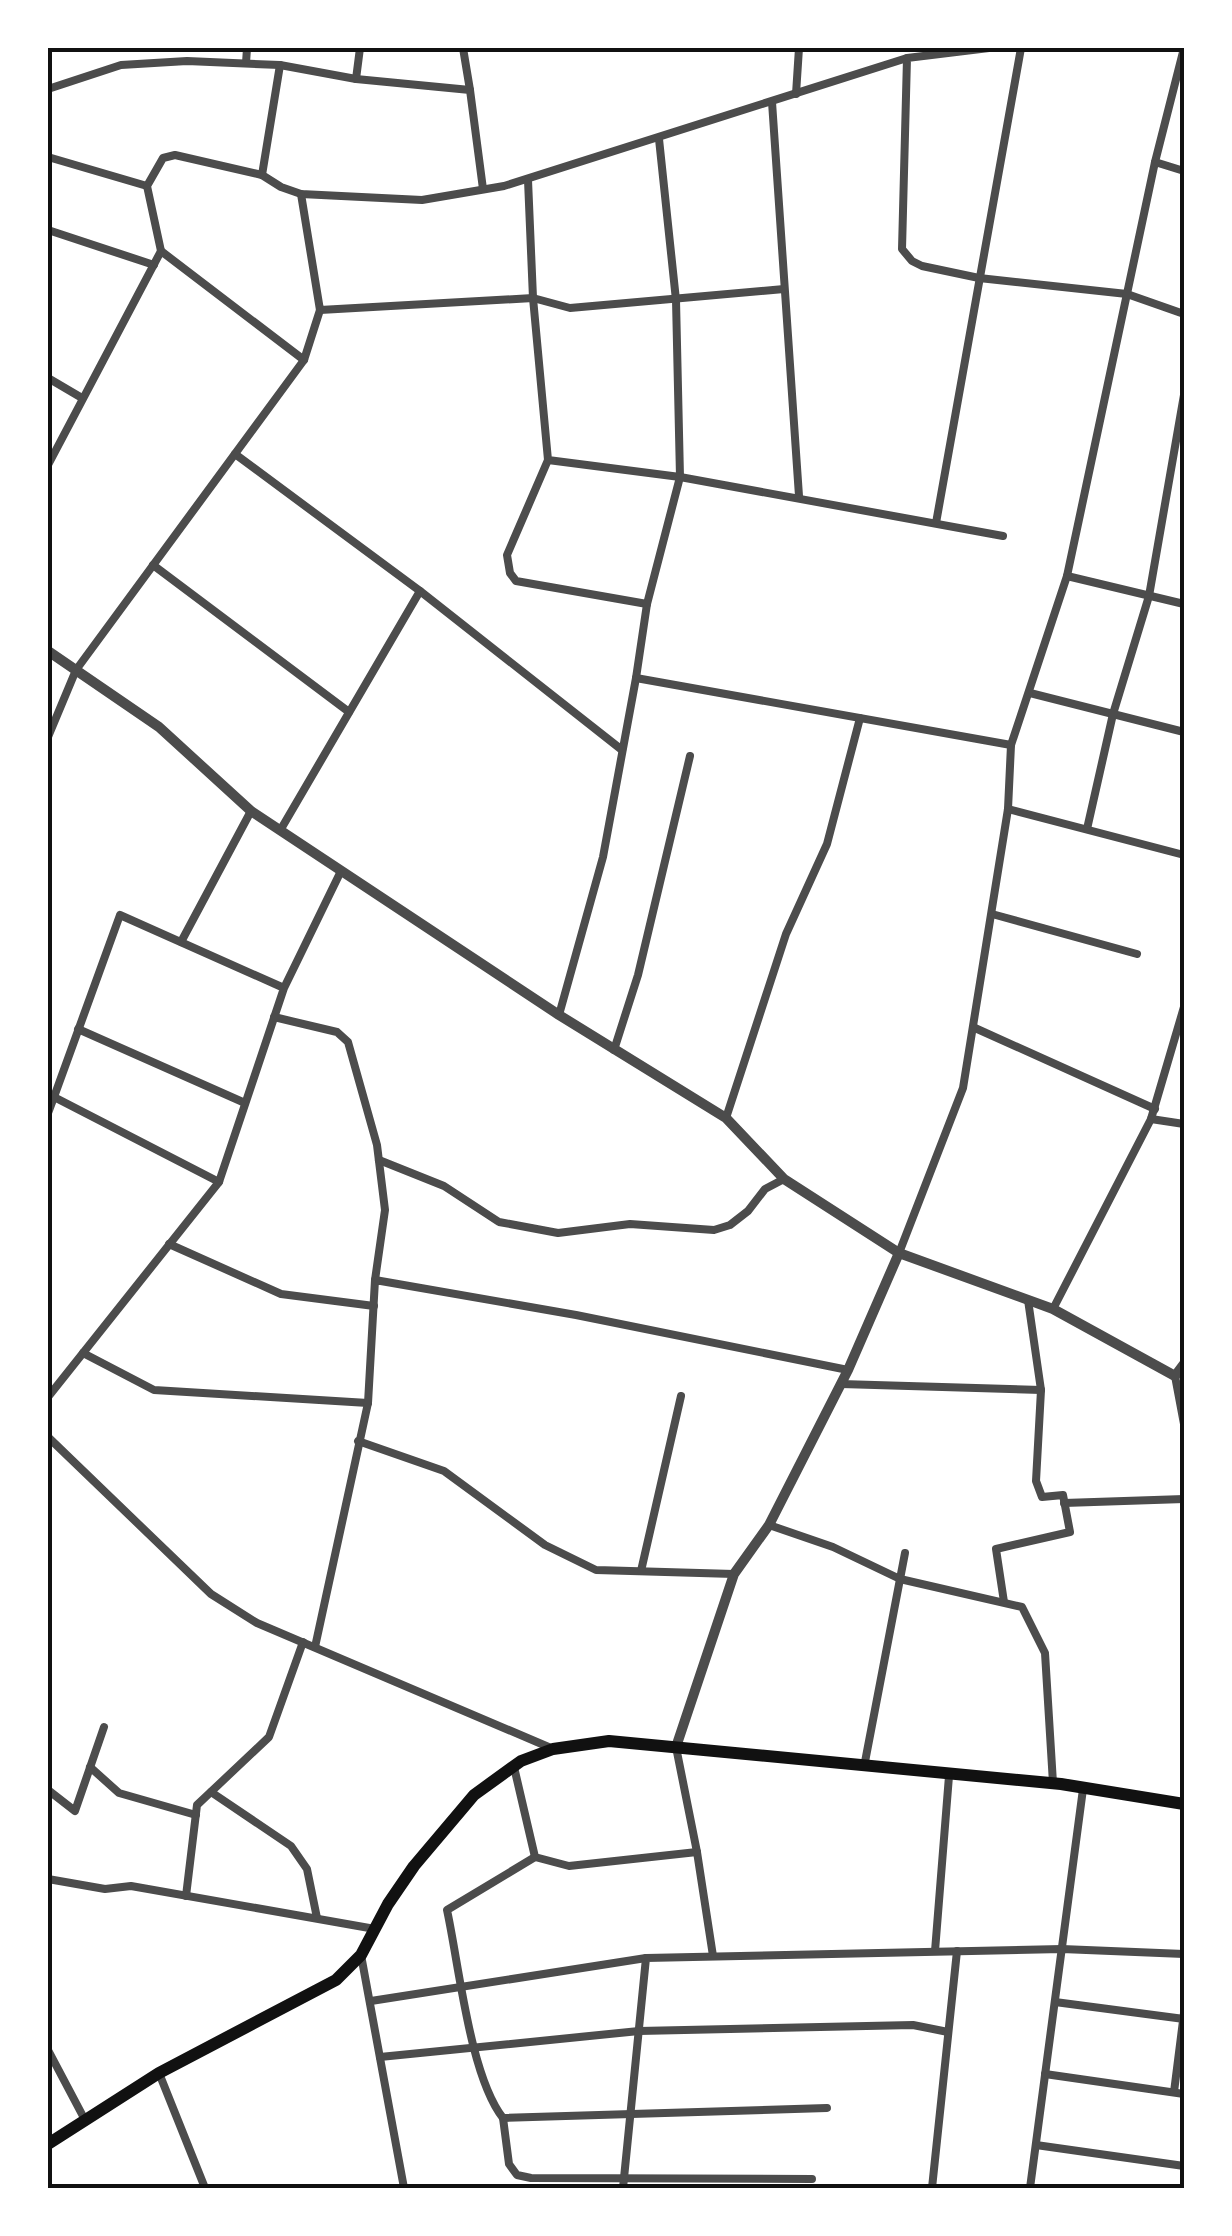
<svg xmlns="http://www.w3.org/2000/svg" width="1232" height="2236" font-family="Poppins,sans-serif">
	<rect width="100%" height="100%" fill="#fff"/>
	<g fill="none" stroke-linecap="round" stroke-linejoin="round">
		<g stroke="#4c4c4c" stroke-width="8">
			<path d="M463,48L470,90"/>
			<path d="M989,48L907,58L902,249L912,261L922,266L979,278L1127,294L1184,314"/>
			<path d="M246,63L247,48"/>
			<path d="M280,65L262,175L281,187L301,194L422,200L504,186L907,58"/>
			<path d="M356,79L360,48"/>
			<path d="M48,89L121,65L187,61L280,65L356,79L470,90L483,189"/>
			<path d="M796,94L799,48"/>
			<path d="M772,102L799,496"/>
			<path d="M48,157L147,186"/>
			<path d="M1155,162L1184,171"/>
			<path d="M528,180L533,298L548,460L680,477L676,300L659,139"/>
			<path d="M301,194L320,310L533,298L570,308L784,289"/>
			<path d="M48,230L154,265"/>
			<path d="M161,251L147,186L163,158L175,155L262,175"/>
			<path d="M48,378L82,398"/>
			<path d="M235,454L420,591L622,750"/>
			<path d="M548,460L507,555L510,573L516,581L647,604"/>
			<path d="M48,465L161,251L304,360"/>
			<path d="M936,523L1021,48"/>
			<path d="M153,565L349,712"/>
			<path d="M1067,576L1184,604"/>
			<path d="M636,678L647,604L680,477L1003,536"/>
			<path d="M1030,693L1184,732"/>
			<path d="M48,737L76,670L304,360L320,310"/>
			<path d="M1008,809L1184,855"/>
			<path d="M281,829L420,591"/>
			<path d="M1087,829L1113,714L1149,596L1184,395"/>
			<path d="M992,914L1137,954"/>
			<path d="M181,942L251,811"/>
			<path d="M284,988L120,915L54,1097L219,1182L284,988L341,871"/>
			<path d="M559,1015L603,857L636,678L1011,745"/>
			<path d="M274,1017L337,1032L348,1042L377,1145L385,1210L375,1280"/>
			<path d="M975,1028L1155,1109"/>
			<path d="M78,1029L245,1103"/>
			<path d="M614,1050L638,975L690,756"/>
			<path d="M48,1095L54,1097L48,1113"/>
			<path d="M726,1118L786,934L827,844L860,718"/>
			<path d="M1151,1119L1184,1124"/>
			<path d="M379,1160L444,1186L499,1222L558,1233L630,1224L714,1230L730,1225L748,1211L765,1189L784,1179"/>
			<path d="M169,1244L281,1294L374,1306"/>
			<path d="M899,1253L963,1088L1008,809L1011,745L1067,576L1155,162L1184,48"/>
			<path d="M1053,1309L1151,1119L1184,1007"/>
			<path d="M83,1353L154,1390L368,1403"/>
			<path d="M1175,1376L1184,1424"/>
			<path d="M841,1384L1041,1390"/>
			<path d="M48,1397L219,1182"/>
			<path d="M48,1437L211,1594L257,1623L551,1748"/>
			<path d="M358,1441L444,1471L545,1545L596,1570L734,1574"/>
			<path d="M1064,1503L1184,1499"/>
			<path d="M769,1525L833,1547L900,1579L1022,1607L1045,1653L1053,1783"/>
			<path d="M641,1571L681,1396"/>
			<path d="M1004,1602L996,1549L1070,1532L1063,1495L1042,1497L1036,1481L1041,1390L1028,1300"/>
			<path d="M315,1647L368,1403L375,1280L576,1315L848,1370"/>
			<path d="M676,1747L697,1852L713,1956"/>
			<path d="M90,1767L119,1793L196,1815"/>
			<path d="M514,1767L535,1857L569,1866L697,1852"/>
			<path d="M864,1767L905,1553"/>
			<path d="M48,1790L75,1811L104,1727"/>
			<path d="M211,1792L291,1846L307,1869L317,1918"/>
			<path d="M535,1857L447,1910C459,1965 470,2076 503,2118L827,2108"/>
			<path d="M48,1879L105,1889L131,1886L375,1929"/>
			<path d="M186,1896L197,1805L269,1737L303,1642"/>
			<path d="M935,1951L949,1776"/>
			<path d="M361,1955L404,2188"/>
			<path d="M371,2001L646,1958"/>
			<path d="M1055,2002L1184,2019"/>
			<path d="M48,2050L85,2120"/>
			<path d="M380,2057L639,2031L913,2025L948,2032"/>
			<path d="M159,2073L205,2188"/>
			<path d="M1045,2074L1184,2094"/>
			<path d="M1174,2092L1184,2013"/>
			<path d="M503,2118L509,2164L517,2175L531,2178L812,2179"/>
			<path d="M1036,2145L1184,2166"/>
			<path d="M623,2188L646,1958L1062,1949L1184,1954"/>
			<path d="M932,2188L957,1951"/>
			<path d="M1030,2188L1083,1789"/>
		</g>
		<g stroke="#4c4c4c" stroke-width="10">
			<path d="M48,651L159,727L251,811L559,1015L726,1118L784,1179L899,1253"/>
			<path d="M676,1747L734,1574L769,1525L848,1370L899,1253L1053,1309L1175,1376L1184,1364"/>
		</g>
		<path stroke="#111" stroke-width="12" d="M48,2144L159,2073L336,1980L361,1955L388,1904L414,1866L474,1795L521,1761L553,1749L609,1741L1061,1784L1184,1804"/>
	</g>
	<rect width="1232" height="2236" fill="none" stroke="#ffffff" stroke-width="100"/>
	<rect x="50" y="50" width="1132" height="2136" fill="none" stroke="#111" stroke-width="4"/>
</svg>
